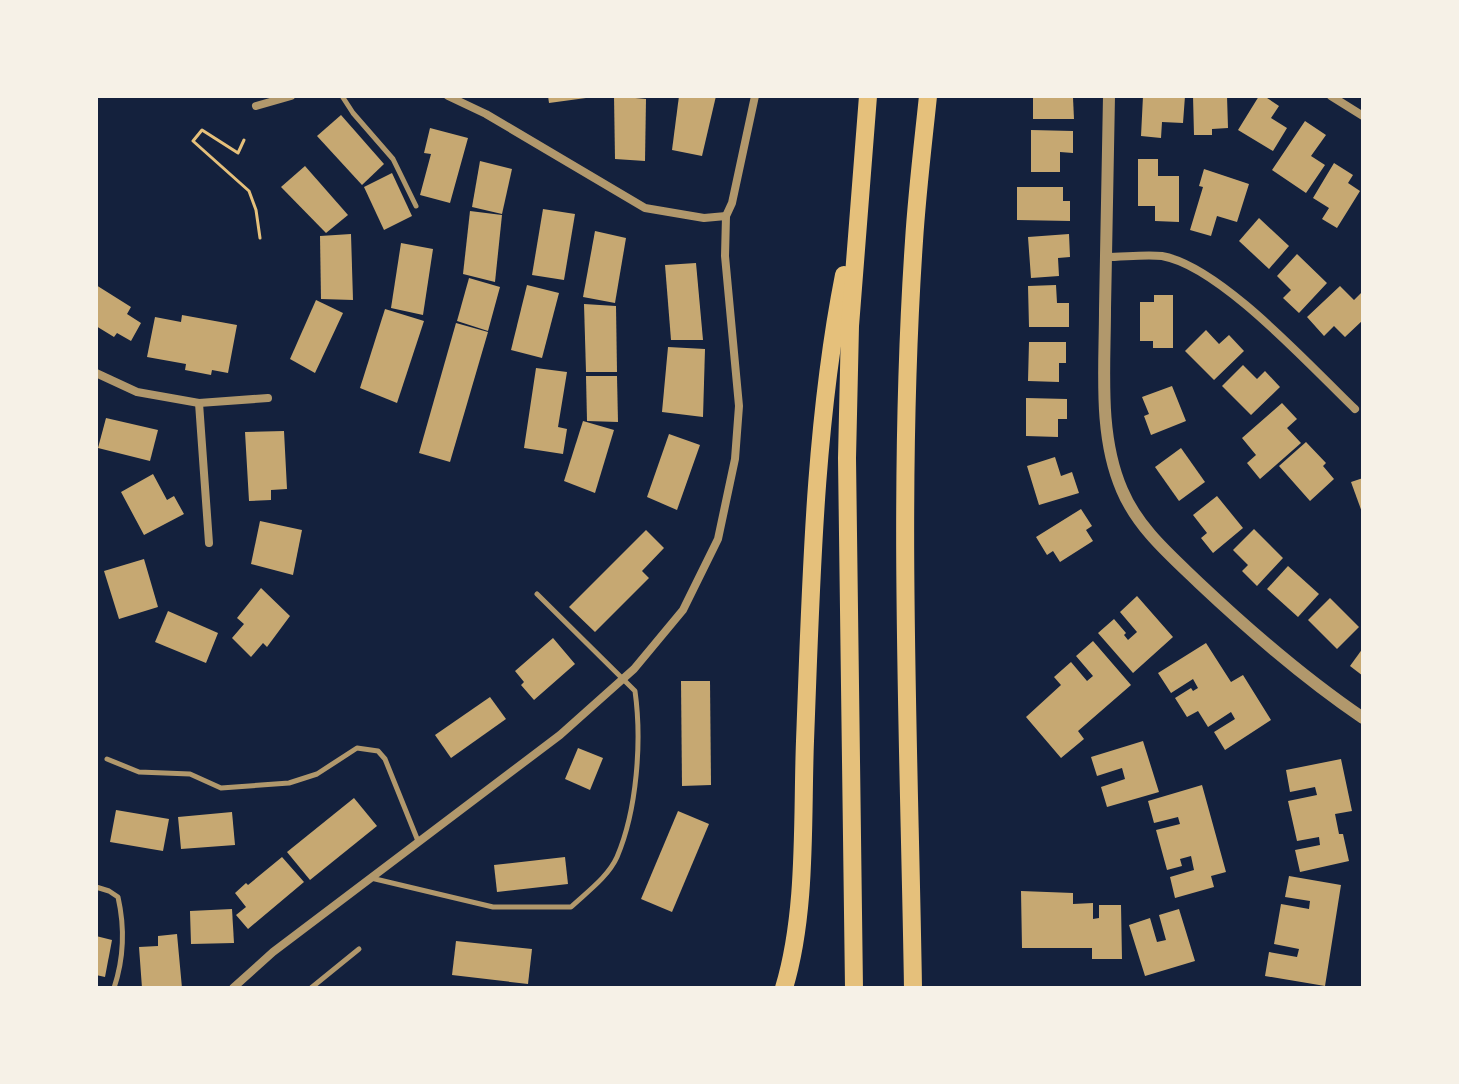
<svg xmlns="http://www.w3.org/2000/svg" width="1459" height="1084" font-family="Manrope,sans-serif">
	<rect width="100%" height="100%" fill="#14213d"/>
	<g fill="#c6a872">
		<path d="M548,96H586V98L549,103Z"/>
		<path d="M614,96L646,99L645,161L615,159Z"/>
		<path d="M679,96H716L702,156L672,150Z"/>
		<path d="M1033,96L1073,98L1074,119H1033Z"/>
		<path d="M1143,96H1185L1183,123L1162,122L1161,138L1141,136Z"/>
		<path d="M1193,96H1227L1228,128L1212,129V135H1194Z"/>
		<path d="M1259,96H1264L1279,106L1271,118L1287,128L1273,151L1238,130Z"/>
		<path d="M341,115L384,164L362,185L317,136Z"/>
		<path d="M1305,121L1326,135L1311,156L1325,165L1306,193L1272,170Z"/>
		<path d="M430,128L468,138L450,203L420,195L431,154L424,153Z"/>
		<path d="M1031,130L1073,131V153L1060,152V172H1031Z"/>
		<path d="M1138,159H1158V176H1179V222L1155,221V206H1138Z"/>
		<path d="M480,161L512,169L502,214L472,207Z"/>
		<path d="M1334,163L1353,175L1348,183L1360,191L1337,228L1322,219L1329,208L1313,198Z"/>
		<path d="M305,166L348,215L326,233L281,187Z"/>
		<path d="M1204,169L1249,184L1237,222L1217,216L1211,236L1190,230L1203,187L1199,186Z"/>
		<path d="M392,173L412,216L384,230L364,187Z"/>
		<path d="M1017,187H1063V201H1070V221L1017,220Z"/>
		<path d="M543,209L575,214L564,280L532,275Z"/>
		<path d="M470,211L502,215L495,282L463,274Z"/>
		<path d="M1259,218L1289,246L1269,269L1239,241Z"/>
		<path d="M595,231L626,238L615,303L583,297Z"/>
		<path d="M351,234L353,300L321,299L320,236Z"/>
		<path d="M1069,234L1070,257L1058,258L1059,276L1031,278L1028,237Z"/>
		<path d="M401,243L433,249L423,315L391,308Z"/>
		<path d="M1297,254L1327,283L1299,313L1283,298L1291,290L1277,276Z"/>
		<path d="M696,263L703,340H671L665,265Z"/>
		<path d="M469,278L500,287L488,331L457,321Z"/>
		<path d="M96,285L131,307L127,314L141,323L131,341L117,333L114,337L96,326Z"/>
		<path d="M527,285L559,293L542,358L511,350Z"/>
		<path d="M1056,285L1057,303H1069V327H1029L1028,286Z"/>
		<path d="M1340,286L1354,300L1363,291V320L1345,337L1334,326L1324,336L1307,317Z"/>
		<path d="M1154,295H1173V348H1153V341H1140V302H1154Z"/>
		<path d="M316,300L343,313L315,373L290,359Z"/>
		<path d="M584,304L616,306L617,372H586Z"/>
		<path d="M385,309L424,321L397,403L360,388Z"/>
		<path d="M182,315L237,325L228,373L212,370L211,375L185,370L186,364L147,357L155,317L181,322Z"/>
		<path d="M456,323L488,332L450,462L419,453Z"/>
		<path d="M1206,330L1219,344L1229,335L1244,351L1214,380L1185,351Z"/>
		<path d="M1029,342H1066V363H1059V382L1028,381Z"/>
		<path d="M668,347L705,349L703,417L662,412Z"/>
		<path d="M1243,365L1257,379L1265,371L1280,387L1251,415L1222,386Z"/>
		<path d="M536,368L567,372L558,427L567,429L563,454L524,448Z"/>
		<path d="M586,376H617L618,422L587,421Z"/>
		<path d="M1172,386L1186,421L1151,435L1144,416L1149,414L1142,397Z"/>
		<path d="M1026,398L1067,399V419H1058V437L1026,436Z"/>
		<path d="M1282,403L1297,419L1287,428L1301,443L1260,479L1247,463L1256,455L1242,438Z"/>
		<path d="M106,418L158,430L150,461L98,448Z"/>
		<path d="M583,421L614,430L595,493L564,481Z"/>
		<path d="M284,431L287,489L271,490V500L249,501L245,432Z"/>
		<path d="M669,434L700,445L677,510L647,497Z"/>
		<path d="M1306,442L1326,463L1323,466L1334,479L1310,501L1279,466Z"/>
		<path d="M1181,448L1205,482L1179,501L1155,467Z"/>
		<path d="M1055,457L1061,476L1072,472L1079,493L1039,505L1027,466Z"/>
		<path d="M153,474L167,500L174,496L184,514L144,535L121,492Z"/>
		<path d="M1363,478V515L1351,482Z"/>
		<path d="M1217,496L1243,528L1213,553L1201,538L1207,533L1193,515Z"/>
		<path d="M1081,509L1092,526L1086,530L1093,541L1060,562L1053,551L1047,555L1036,537Z"/>
		<path d="M260,521L302,530L293,575L251,564Z"/>
		<path d="M1254,529L1283,558L1257,586L1242,571L1248,565L1233,550Z"/>
		<path d="M646,530L664,548L642,571L649,578L595,632L569,607Z"/>
		<path d="M144,559L158,607L119,619L104,571Z"/>
		<path d="M1288,566L1319,594L1298,617L1267,589Z"/>
		<path d="M261,588L290,616L267,647L263,643L251,657L232,638L244,624L237,618Z"/>
		<path d="M1137,596L1173,637L1133,673L1098,633L1114,619L1126,633L1124,635L1128,640L1137,632L1120,612Z"/>
		<path d="M1330,598L1359,627L1337,649L1308,620Z"/>
		<path d="M168,611L218,633L206,663L155,642Z"/>
		<path d="M553,638L575,664L534,700L521,685L524,682L515,671Z"/>
		<path d="M1093,641L1131,685L1078,731L1084,739L1061,758L1026,717L1061,685L1054,677L1071,662L1087,681L1093,676L1076,656Z"/>
		<path d="M1206,643L1231,682L1243,675L1271,720L1225,750L1214,732L1235,719L1231,712L1208,727L1198,711L1187,717L1175,698L1191,688L1193,691L1198,688L1193,679L1171,693L1158,673Z"/>
		<path d="M1363,648V676L1350,666Z"/>
		<path d="M681,681H710L711,785L682,786Z"/>
		<path d="M490,697L506,719L451,758L435,735Z"/>
		<path d="M1143,741L1159,792L1107,807L1101,787L1125,779L1122,768L1097,776L1091,757Z"/>
		<path d="M578,748L603,758L590,790L565,779Z"/>
		<path d="M1341,759L1352,811L1335,814L1339,834H1343L1349,861L1300,872L1295,850L1320,845L1319,837L1297,841L1288,801L1317,795L1315,787L1290,792L1286,770Z"/>
		<path d="M1202,785L1226,872L1211,876L1214,887L1175,898L1170,877L1194,870L1191,856L1180,859L1182,866L1167,870L1156,830L1180,824L1178,817L1154,823L1148,801Z"/>
		<path d="M354,798L377,826L310,880L287,852Z"/>
		<path d="M116,810L169,819L163,851L110,842Z"/>
		<path d="M678,811L709,824L672,912L641,899Z"/>
		<path d="M232,812L235,845L181,849L178,817Z"/>
		<path d="M282,857L304,882L248,929L236,915L246,907L235,893L246,883L248,885Z"/>
		<path d="M565,857L568,884L497,892L494,865Z"/>
		<path d="M1289,876L1341,885L1325,986L1265,976L1269,952L1297,957L1299,949L1274,944L1281,904L1309,909L1310,901L1285,897Z"/>
		<path d="M1021,891L1073,893V904L1093,903V919L1099,918V905H1121L1122,959H1092V948H1022Z"/>
		<path d="M232,909L234,943L191,944L190,911Z"/>
		<path d="M1179,909L1195,961L1145,976L1129,925L1150,918L1157,942L1166,940L1159,915Z"/>
		<path d="M177,934L182,988H142L139,947L158,946V936Z"/>
		<path d="M96,936L112,940L105,977L96,975Z"/>
		<path d="M456,941L532,949L528,984L452,975Z"/>
	</g>
	<g fill="none" stroke-linecap="round" stroke-linejoin="round">
		<path stroke="#e5c07b" stroke-width="3" d="M244,140L238,153L202,130L193,141L249,191L256,210L260,238"/>
		<g stroke="#b1986c" stroke-width="5">
			<path d="M342,96L353,113L393,159L416,206"/>
			<path d="M107,759L139,772L190,774L221,788L289,783L317,774L357,748L378,751L385,759L418,841"/>
			<path d="M371,878L493,907H571C587,892 608,877 617,857C637,810 642,741 635,691L537,594"/>
			<path d="M96,887L109,891L118,897C125,928 124,958 114,988"/>
			<path d="M311,988L359,949"/>
		</g>
		<g stroke="#b1986c" stroke-width="8">
			<path d="M448,96L486,114L645,208L704,218L726,216"/>
			<path d="M1331,96L1363,116"/>
			<path d="M256,106L291,96"/>
			<path d="M1106,257C1124,257 1145,254 1162,256C1220,266 1311,367 1355,409"/>
			<path d="M96,373L137,392L199,403L268,398"/>
			<path d="M199,403L209,543"/>
			<path d="M233,988L273,952L560,735L634,669L683,610L718,539L735,459L739,406L725,256L726,216L732,203L755,96"/>
		</g>
		<path stroke="#b1986c" stroke-width="12" d="M1109,96C1108,167 1106,238 1105,309C1105,368 1098,435 1122,490C1138,528 1170,555 1199,583C1251,632 1304,678 1363,718"/>
		<g stroke="#e5c07b" stroke-width="18">
			<path d="M784,988C807,912 802,820 805,741C811,586 814,427 844,275"/>
			<path d="M854,988L847,458L850,326L868,96"/>
			<path d="M913,988C909,740 897,489 914,241C917,193 923,144 928,96"/>
		</g>
	</g>
	<rect width="1459" height="1084" fill="none" stroke="#f6f1e7" stroke-width="196"/>
</svg>
